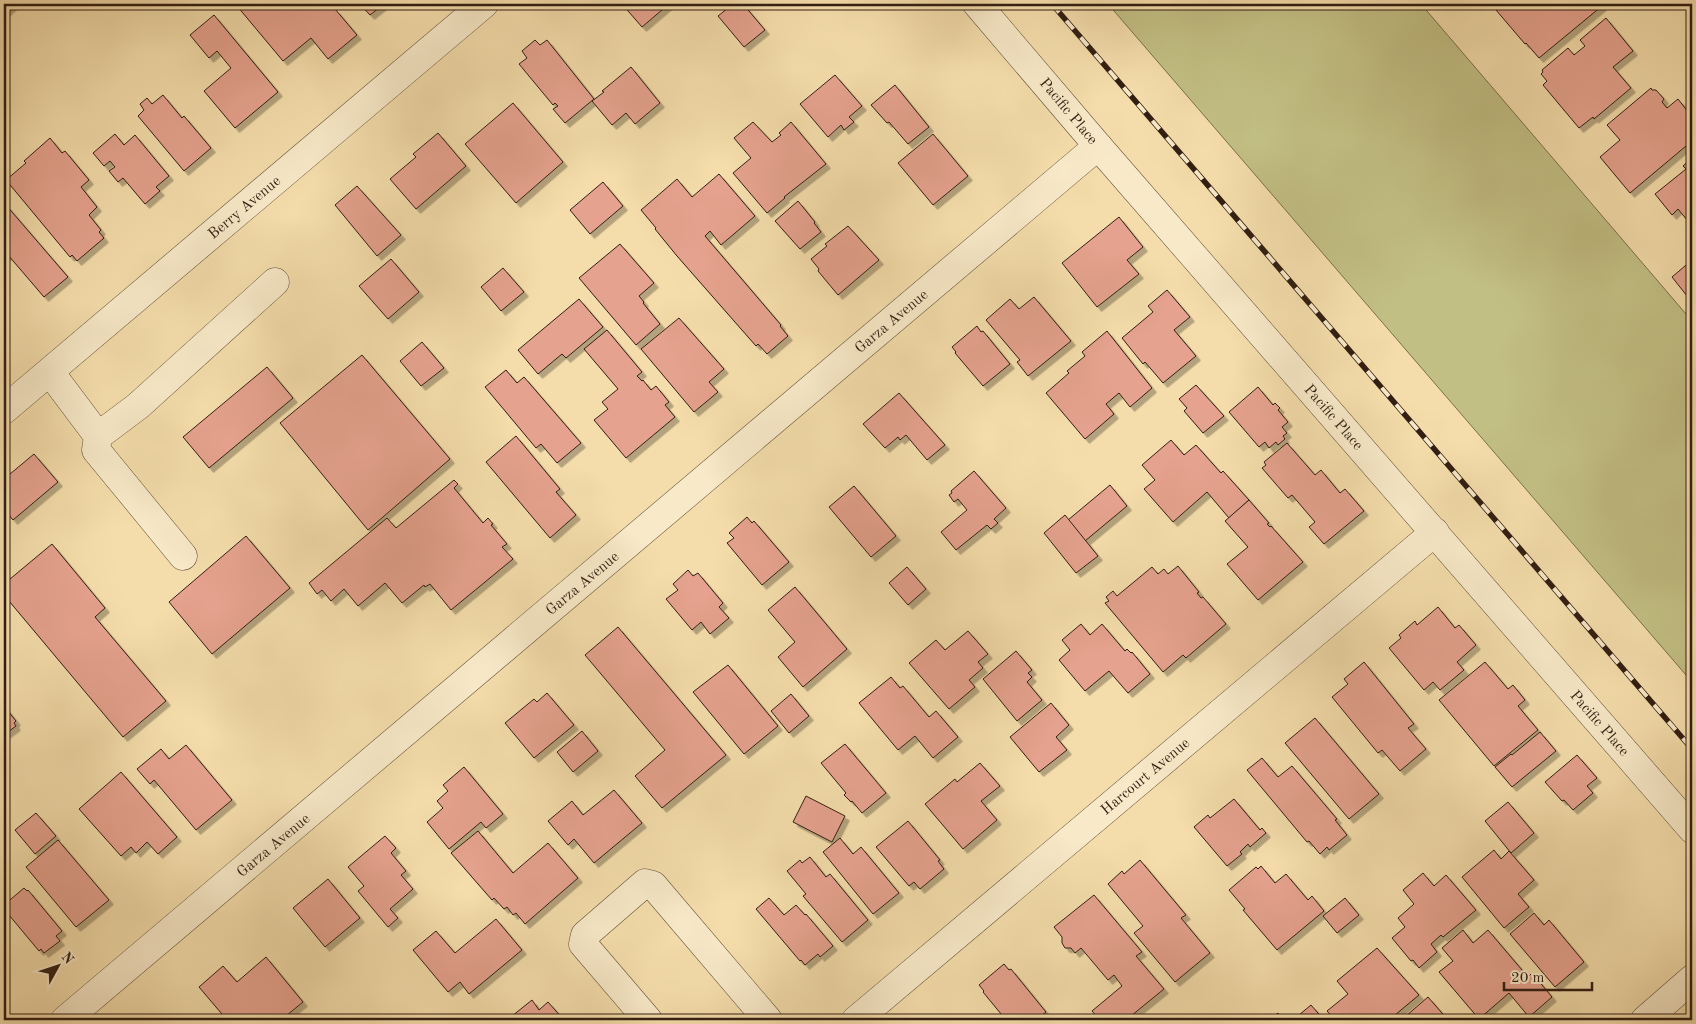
<svg xmlns="http://www.w3.org/2000/svg" width="1696" height="1024" font-family="'Old Standard TT',serif">
	<defs>
		<filter id="shadow"><feDropShadow dx="4.5" dy="4.5" stdDeviation="0" flood-color="#0004"/></filter>
	</defs>
	<rect width="100%" height="100%" fill="#f4ddab"/>
	<filter id="stains"><feTurbulence type="fractalNoise" baseFrequency=".004" numOctaves="4"/><feColorMatrix values="0 0 0 0 .2 0 0 0 0 .09 0 0 0 0 .02 0 0 0 .5 -.17"/></filter>
	<radialGradient id="worn" r=".72"><stop offset=".6" stop-color="#630" stop-opacity="0"/><stop offset="1" stop-color="#630" stop-opacity=".3"/></radialGradient>
	<path fill="#c2bf84" stroke="#7a6e4b" d="M1108,4H1421L1692,321V682Z"/>
	<g fill="#e5a28e" stroke="#321e12" filter="url(#shadow)">
		<path d="M4,4H14L4,13Z"/>
		<path d="M240,4H328L334,10L335,9L357,35L328,59L311,38L283,61L237,6Z"/>
		<path d="M360,4H384L370,15Z"/>
		<path d="M622,4H669L642,27Z"/>
		<path d="M733,4H743L765,30L744,47L718,16Z"/>
		<path d="M1503,4H1600L1602,6L1539,58L1526,43L1525,44L1496,10Z"/>
		<path d="M214,15L278,92L235,128L204,91L231,68L217,51L209,58L190,35Z"/>
		<path d="M1606,18L1633,51L1613,67L1631,88L1594,119L1593,117L1579,128L1543,85L1547,81L1541,74L1543,72L1542,70L1568,48L1574,55L1585,46L1580,40Z"/>
		<path d="M535,40L540,45L547,40L594,99L565,123L553,109L558,106L555,103L553,105L519,64L527,58L522,51Z"/>
		<path d="M631,67L660,103L635,124L626,113L612,125L592,101L604,92L602,91Z"/>
		<path d="M835,75L862,106L849,117L854,122L844,130L841,125L828,137L800,104Z"/>
		<path d="M895,85L929,127L908,144L889,122L887,123L871,105Z"/>
		<path d="M1651,88L1652,90H1656L1664,99L1662,102L1667,108L1678,99L1692,117V141L1630,193L1600,157L1620,140L1607,125Z"/>
		<path d="M163,95L182,118L184,116L211,148L184,171L138,116L144,110L140,104L147,98L152,104Z"/>
		<path d="M513,103L563,162L516,203L465,144Z"/>
		<path d="M753,122L772,142L781,135L779,133L791,122L826,164L784,197L785,198L767,213L733,173L751,158L734,138Z"/>
		<path d="M438,133L466,166L416,209L390,179L416,157L413,154Z"/>
		<path d="M115,134L124,145L135,135L169,176L156,187L160,191L145,204L123,178L118,182L109,171L115,167L110,161L104,166L93,153Z"/>
		<path d="M933,134L968,176L933,205L898,163Z"/>
		<path d="M50,138L62,153L65,151L89,180L81,187L97,207L89,215L101,230L99,232L104,238L77,261L72,255L70,257L6,180L26,163L24,161Z"/>
		<path d="M1692,158V226L1678,209L1672,215L1655,194L1686,169L1683,166Z"/>
		<path d="M719,174L755,216L721,245L710,231L705,236L781,325L780,326L788,336L767,354L758,344L756,346L677,256L655,229L656,228L641,210L677,179L692,197Z"/>
		<path d="M603,182L623,206L590,234L570,210Z"/>
		<path d="M357,186L401,235L377,256L335,205Z"/>
		<path d="M798,201L815,222L814,223L821,232L800,249L775,221Z"/>
		<path d="M6,205L68,277L44,297L8,255L6,256L4,254V207Z"/>
		<path d="M1119,217L1143,247L1127,260L1139,274L1097,307L1062,263Z"/>
		<path d="M848,226L879,260L838,295L818,271L819,269L811,259L827,246L825,244Z"/>
		<path d="M620,244L654,283L639,296L644,302L643,303L660,324L636,345L579,278Z"/>
		<path d="M391,259L419,292L388,319L359,286Z"/>
		<path d="M1692,260V300L1691,301L1672,277Z"/>
		<path d="M503,268L524,292L501,311L481,287Z"/>
		<path d="M1167,290L1190,317L1174,330L1196,356L1163,383L1145,362L1143,364L1122,338L1153,312L1148,306Z"/>
		<path d="M1034,297L1071,341L1028,376L1017,362L1020,360L986,320L1010,299L1019,309Z"/>
		<path d="M579,299L603,327L566,358L562,354L538,374L518,350Z"/>
		<path d="M679,318L724,369L709,382L718,392L694,412L641,349Z"/>
		<path d="M977,326L981,332L983,331L1010,364L983,386L955,353L956,352L952,347Z"/>
		<path d="M607,330L642,372L637,376L642,381L643,380L651,390L656,386L669,402L665,405L675,417L626,458L594,420L608,409L602,402L618,389L584,349Z"/>
		<path d="M1107,331L1152,388L1130,407L1119,393L1106,404L1114,414L1085,439L1046,393L1069,373L1067,371L1085,356L1082,352Z"/>
		<path d="M422,342L444,368L421,386L400,361Z"/>
		<path d="M362,355L450,459L368,530L280,423Z"/>
		<path d="M267,367L293,398L209,468L183,437Z"/>
		<path d="M506,370L517,383L524,377L581,443L557,463L541,444L536,448L485,387Z"/>
		<path d="M1196,385L1224,416L1203,433L1184,411L1187,408L1179,399Z"/>
		<path d="M1258,387L1273,405L1275,403L1280,408L1278,410L1288,422L1282,427L1287,433L1283,436L1285,439L1278,445L1276,442L1269,448L1265,442L1259,447L1229,412Z"/>
		<path d="M899,393L945,445L927,460L906,435L900,440L898,437L885,448L863,424Z"/>
		<path d="M516,436L560,489L556,492L576,515L550,538L486,462Z"/>
		<path d="M1171,440L1184,455L1196,445L1221,473L1223,471L1249,500L1229,518L1207,492L1173,522L1144,489L1155,480L1142,465Z"/>
		<path d="M1287,443L1315,475L1321,470L1340,493L1345,489L1364,511L1324,544L1309,527L1315,522L1292,495L1288,498L1262,468L1266,465L1264,462Z"/>
		<path d="M34,454L58,482L13,520L4,509V479Z"/>
		<path d="M974,471L1006,508L994,519L998,523L991,529L987,525L956,550L941,532L967,510L958,499L954,502L949,495L952,493L951,491Z"/>
		<path d="M454,480L458,484L454,488L483,523L488,518L493,524L491,525L507,544L502,547L513,559L451,610L430,584L425,587L424,585L402,603L385,583L358,606L344,589L331,601L322,590L317,594L309,583L387,518L396,528Z"/>
		<path d="M1110,485L1127,506L1085,541L1068,520Z"/>
		<path d="M854,486L896,536L871,557L829,507Z"/>
		<path d="M1249,500L1269,523L1267,524L1270,527L1271,526L1303,562L1258,600L1227,564L1248,547L1225,521Z"/>
		<path d="M1065,515L1098,556L1076,573L1044,533Z"/>
		<path d="M747,517L752,523L754,521L789,562L762,585L727,543L734,538L729,533Z"/>
		<path d="M246,536L290,588L212,654L169,602Z"/>
		<path d="M52,544L105,608L95,617L166,701L123,737L4,595V584Z"/>
		<path d="M1178,566L1199,592L1197,593L1201,598L1203,597L1226,624L1186,658L1183,655L1163,672L1105,603L1109,601L1106,597L1113,591L1117,596L1152,567L1158,574L1164,569L1168,574Z"/>
		<path d="M907,567L926,589L908,605L889,583Z"/>
		<path d="M688,570L693,576L698,573L723,603L719,607L729,618L710,634L701,622L692,630L666,599L678,590L673,584Z"/>
		<path d="M795,587L847,649L803,687L778,657L795,642L768,610Z"/>
		<path d="M1438,607L1455,628L1459,625L1476,645L1457,662L1464,670L1440,690L1433,682L1424,690L1389,648L1401,638L1399,635L1415,621L1417,625Z"/>
		<path d="M1081,624L1090,635L1102,624L1125,651L1127,649L1131,653L1132,652L1150,674L1128,693L1109,671L1085,691L1059,660L1070,650L1062,640Z"/>
		<path d="M618,627L726,755L662,808L635,776L665,750L585,655Z"/>
		<path d="M968,631L988,654L978,662L983,668L969,680L975,687L949,709L909,663L936,640L945,650Z"/>
		<path d="M1016,651L1032,670L1028,673L1032,677L1027,682L1042,700L1017,721L983,679Z"/>
		<path d="M1364,662L1414,724L1408,728L1426,749L1400,771L1382,750L1378,753L1332,697L1348,684L1344,679Z"/>
		<path d="M1485,662L1508,689L1513,685L1525,700L1518,706L1538,730L1494,766L1439,700Z"/>
		<path d="M728,665L778,726L744,754L693,692Z"/>
		<path d="M891,677L900,688L903,686L929,717L936,711L958,737L933,758L915,736L898,750L859,703Z"/>
		<path d="M547,693L574,725L534,758L505,723L534,699L537,702Z"/>
		<path d="M791,694L809,716L789,733L771,711Z"/>
		<path d="M1051,703L1069,725L1056,737L1067,750L1039,772L1010,737Z"/>
		<path d="M4,706L16,721L14,723L16,726L4,735Z"/>
		<path d="M1315,718L1379,794L1349,819L1285,743Z"/>
		<path d="M582,731L598,751L573,772L557,752Z"/>
		<path d="M1540,732L1556,751L1512,787L1495,767L1511,754L1512,755Z"/>
		<path d="M845,744L886,793L862,813L852,801L851,802L844,795L846,793L821,763Z"/>
		<path d="M186,745L232,800L196,830L154,780L150,784L137,769L161,749L169,759Z"/>
		<path d="M1577,755L1597,778L1587,786L1593,793L1573,810L1564,800L1562,801L1545,782Z"/>
		<path d="M1262,758L1278,777L1292,766L1337,819L1335,820L1347,835L1329,850L1327,847L1320,854L1309,841L1307,842L1247,770Z"/>
		<path d="M980,763L1000,786L981,801L997,820L963,849L925,804L955,779L957,782Z"/>
		<path d="M464,767L503,814L486,828L481,822L449,849L427,822L443,808L437,801L448,791L443,785Z"/>
		<path d="M121,772L177,837L158,854L147,842L136,853L131,847L121,856L79,809Z"/>
		<path d="M614,790L642,823L594,863L574,839L568,845L548,821L572,801L583,815Z"/>
		<path d="M806,796L845,816L832,842L793,822Z"/>
		<path d="M1234,799L1260,830L1262,828L1266,833L1250,847L1248,844L1240,852L1242,854L1227,866L1194,827L1208,815L1210,818Z"/>
		<path d="M1508,802L1534,833L1511,853L1485,821Z"/>
		<path d="M36,813L56,836L35,854L15,830Z"/>
		<path d="M908,821L940,860L938,861L944,869L920,889L914,882L909,886L876,847Z"/>
		<path d="M478,831L513,873L548,843L578,878L525,924L516,913L513,915L507,907L504,909L494,898L492,900L451,853Z"/>
		<path d="M385,836L396,848L391,853L406,871L401,875L413,889L390,909L398,918L388,927L358,891L364,886L348,867Z"/>
		<path d="M840,838L853,854L861,847L899,893L873,914L823,852Z"/>
		<path d="M58,840L109,900L76,927L26,867Z"/>
		<path d="M1494,850L1501,859L1509,851L1534,880L1518,894L1529,907L1504,928L1462,877Z"/>
		<path d="M810,857L826,877L830,874L868,920L842,942L803,896L806,894L787,871L800,860L802,863Z"/>
		<path d="M1140,860L1186,915L1181,918L1210,953L1175,982L1134,933L1143,926L1108,884L1122,871L1124,874Z"/>
		<path d="M1261,866L1275,883L1286,874L1308,900L1312,896L1324,911L1277,950L1243,910L1245,909L1229,890L1256,867L1258,869Z"/>
		<path d="M1423,873L1434,886L1446,875L1476,910L1443,937L1441,935L1431,944L1437,952L1419,968L1413,960L1411,961L1392,938L1405,927L1398,918L1414,904L1403,890Z"/>
		<path d="M328,879L360,918L325,947L293,908Z"/>
		<path d="M24,888L27,891L28,890L62,931L56,936L60,941L44,953L41,949L39,951L4,909V905Z"/>
		<path d="M1094,895L1142,952L1136,956L1164,989L1126,1020H1100L1092,1011L1122,986L1114,975L1108,980L1081,948L1075,953L1071,948H1065L1062,943V937L1054,927Z"/>
		<path d="M769,898L784,915L796,905L805,915L806,914L833,946L820,957L818,954L805,965L801,960L800,961L756,909Z"/>
		<path d="M1345,898L1359,915L1337,933L1323,916Z"/>
		<path d="M1534,913L1544,925L1549,920L1584,962L1555,987L1510,934Z"/>
		<path d="M496,919L522,950L469,994L460,982L448,992L413,950L436,931L455,953Z"/>
		<path d="M1463,930L1473,943L1488,930L1528,977L1532,973L1552,997L1529,1017L1509,993L1479,1019L1439,972L1453,961L1442,948Z"/>
		<path d="M1377,948L1419,995L1389,1020H1335L1327,1011L1348,994L1337,981Z"/>
		<path d="M266,957L303,1002L281,1020H227L199,987L223,966L237,982Z"/>
		<path d="M1004,964L1009,970L1011,969L1046,1012L1036,1020H1006L983,992L984,991L979,985Z"/>
		<path d="M1428,997L1448,1020H1409L1406,1016Z"/>
		<path d="M532,1000L539,1010L548,1002L564,1020H507Z"/>
		<path d="M1311,1005L1324,1020H1293Z"/>
		<path d="M1278,1013L1284,1020H1269Z"/>
	</g>
	<g fill="none" stroke-linecap="round" stroke-linejoin="round">
		<defs>
			<g id="minor">
				<path d="M977,4L1098,146L1692,829"/>
				<path d="M50,372L98,436L96,450L183,556"/>
				<path d="M4,410L484,4"/>
				<path d="M98,436L138,406L275,282"/>
				<path d="M65,1020L1098,146"/>
				<path d="M648,1020L583,944L585,935L645,883L653,885L768,1020"/>
				<path d="M856,1020L1435,532"/>
				<path d="M1645,1020L1692,979"/>
			</g>
		</defs>
		<use href="#minor" stroke="#624e38" stroke-width="29"/>
		<use href="#minor" stroke="#f8e9c8" stroke-width="28"/>
		<defs>
			<path id="rail" d="M1052,4L1692,749"/>
		</defs>
		<use href="#rail" stroke="#321e12" stroke-width="5.5"/>
		<use href="#rail" stroke="#f8e9c8" stroke-width="4" stroke-dasharray="11" stroke-linecap="butt"/>
	</g>
	<g text-anchor="middle" stroke-width="4" stroke-linejoin="round" paint-order="stroke">
		<g font-size="15" fill="#321e12" stroke="#f8e9c8">
			<text transform="translate(1069 111) rotate(50)" y="5">Pacific Place</text>
			<text transform="translate(244 207) rotate(-40)" y="5">Berry Avenue</text>
			<text transform="translate(891 321) rotate(-40)" y="5">Garza Avenue</text>
			<text transform="translate(1334 417) rotate(49)" y="5">Pacific Place</text>
			<text transform="translate(582 583) rotate(-40)" y="5">Garza Avenue</text>
			<text transform="translate(1600 723) rotate(49)" y="5">Pacific Place</text>
			<text transform="translate(1145 776) rotate(-40)" y="5">Harcourt Avenue</text>
			<text transform="translate(273 845) rotate(-40)" y="5">Garza Avenue</text>
		</g>
	</g>
	<rect width="1696" height="1024" fill="none" stroke="#f4ddab" stroke-width="20"/>
	<rect x="5" y="5" width="1686" height="1014" fill="none" stroke="#321e12" stroke-width="2.5"/>
	<rect x="10" y="10" width="1676" height="1004" fill="none" stroke="#321e12"/>
	<g transform="translate(58 966) rotate(50)" stroke="#f8e9c8" stroke-width="4" paint-order="stroke">
	<path d="M0-4L9 19L0 12L-9 19Z" fill="#321e12"/>
	<text y="-8" font-size="14" font-weight="bold" text-anchor="middle" fill="#321e12">N</text>
	</g>
	<path d="M1504 982v8h88v-8" fill="none" stroke="#321e12" stroke-width="2.5"/>
	<text x="1511" y="982" font-size="15" fill="#321e12" stroke="#f8e9c8" stroke-width="4" paint-order="stroke">20 m</text>
	<rect width="100%" height="100%" filter="url(#stains)"/>
	<rect width="100%" height="100%" fill="url(#worn)"/>
</svg>
